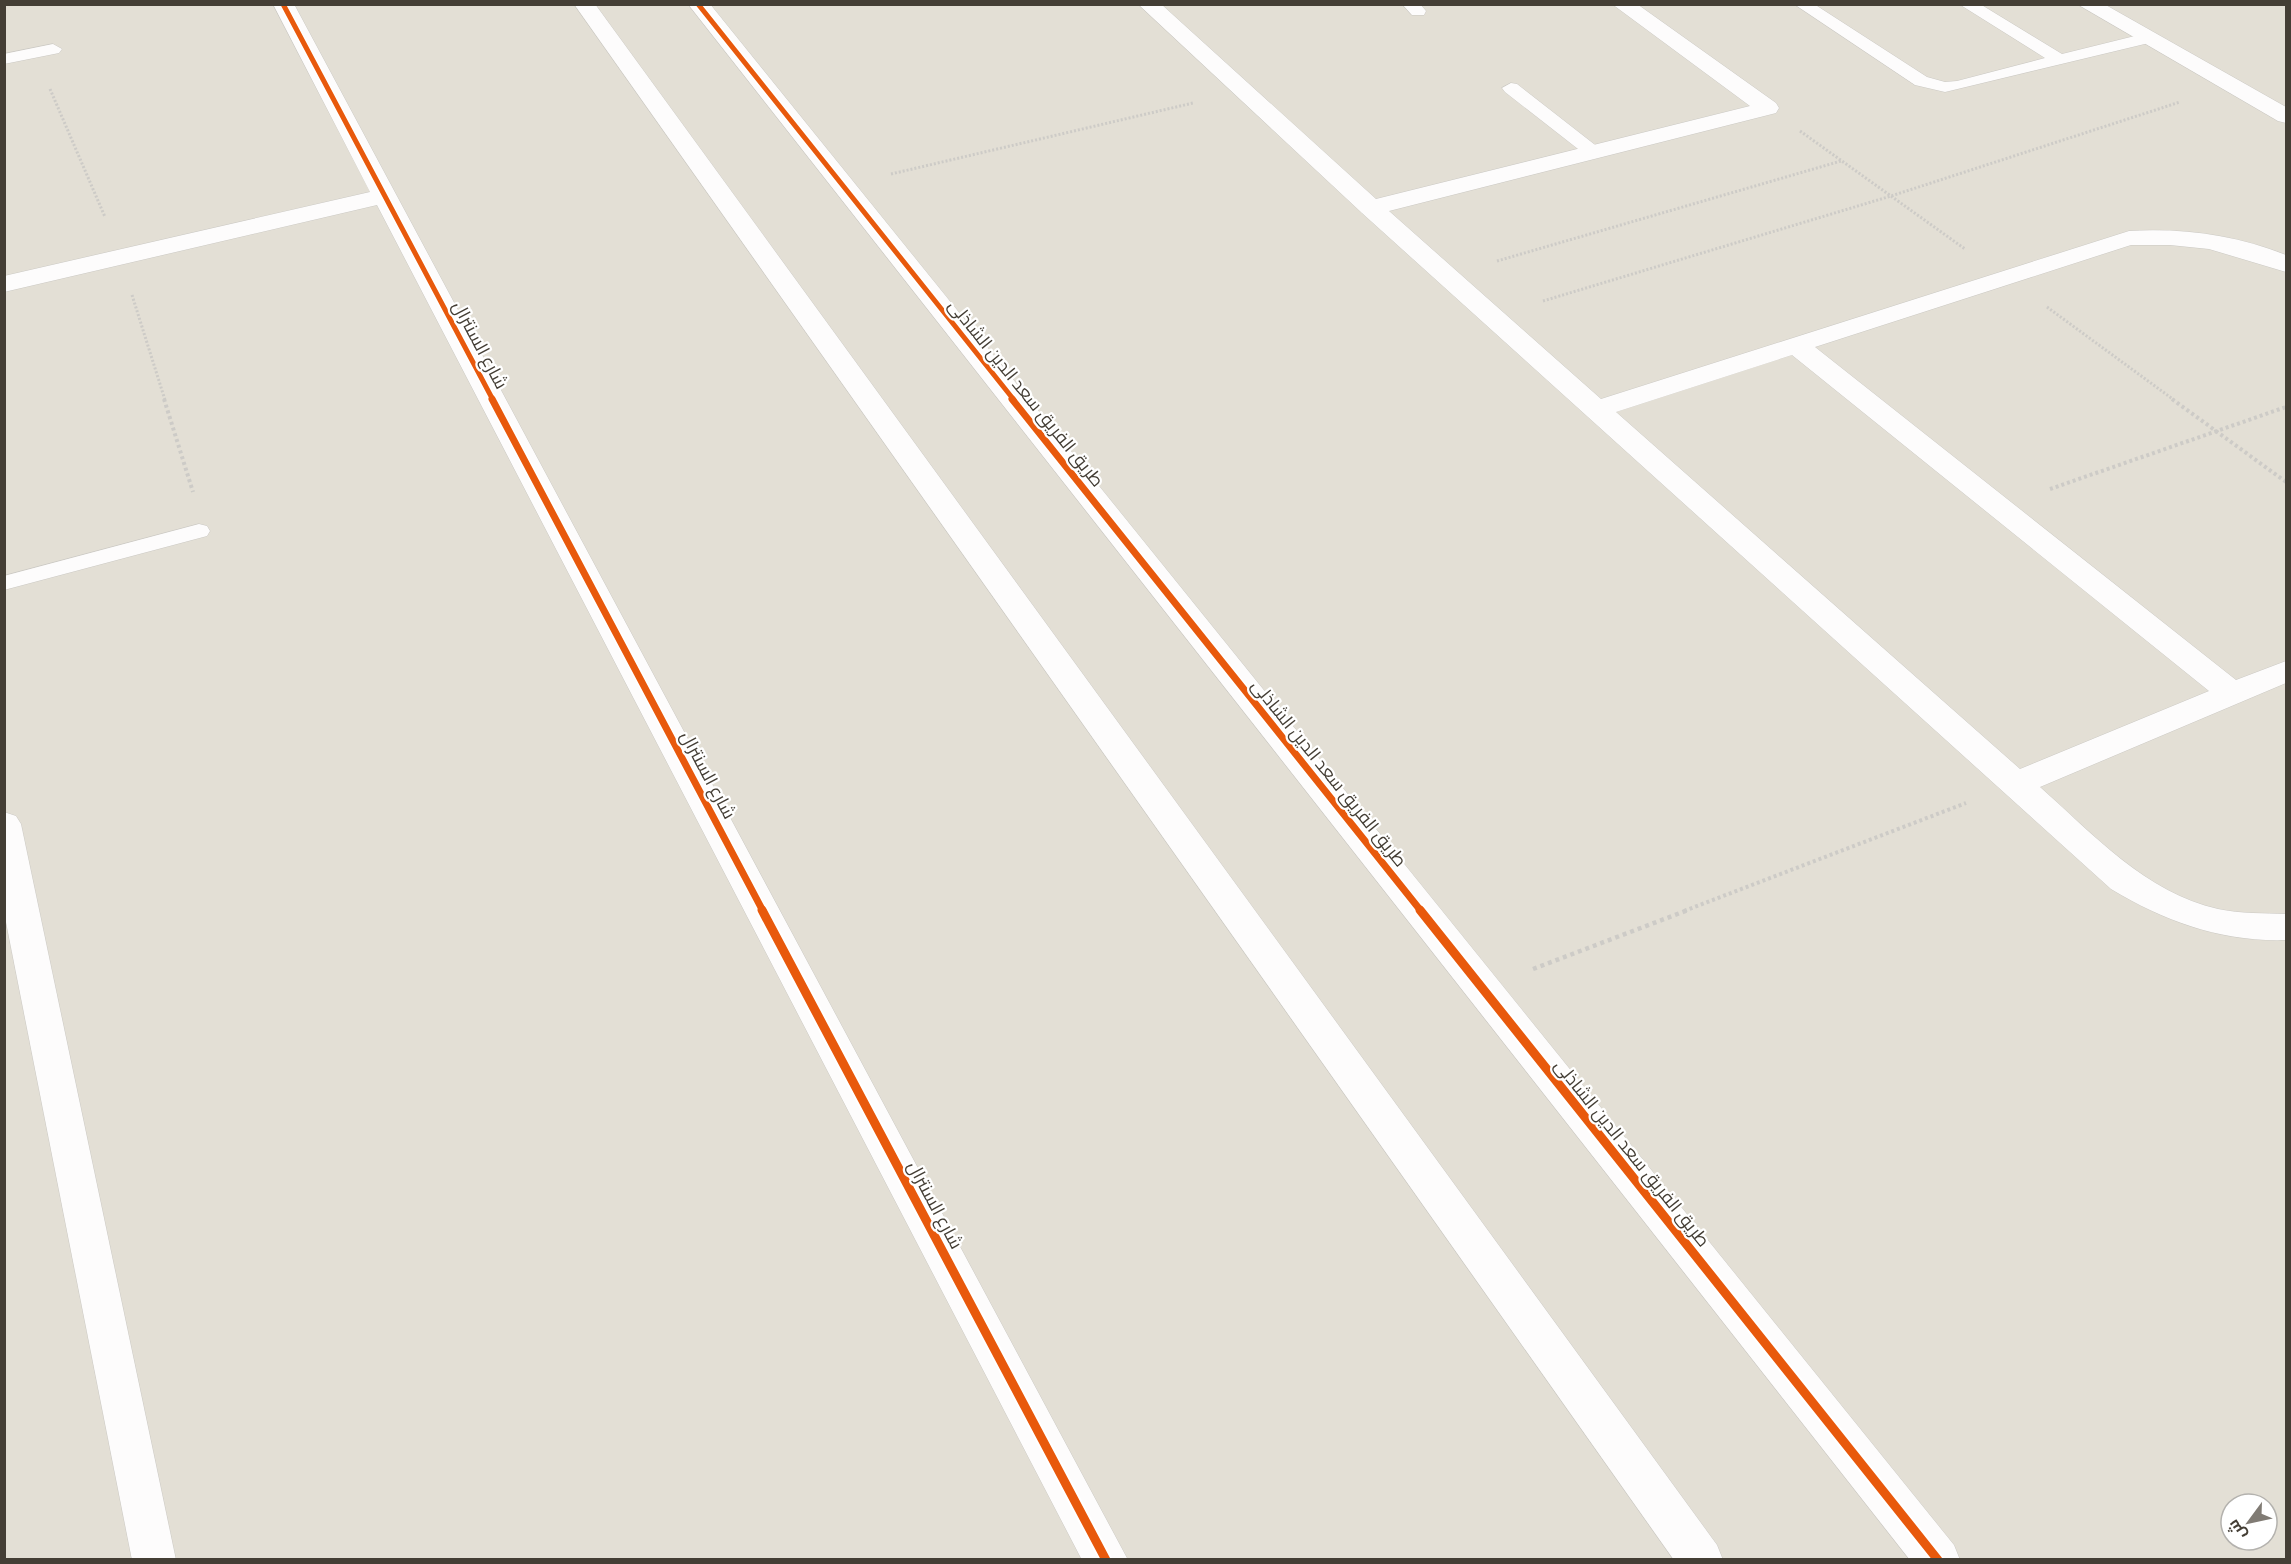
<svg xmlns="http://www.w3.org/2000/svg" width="2291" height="1564" font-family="Barlow,Cairo,sans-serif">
	<rect width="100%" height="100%" fill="#efede8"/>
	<path fill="#e3dfd5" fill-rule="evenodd" d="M5,5H2286V1559L5,1560ZM2231,1504H2267V1540H2231Z"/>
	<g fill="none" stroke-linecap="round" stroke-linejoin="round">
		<defs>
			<g id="service">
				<path d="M1402,4H1420L1426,11L1424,15H1412Z"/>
				<path d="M1794,4H1814L1927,77L1945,82L1957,81L2045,58L1959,4H1980L2062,54L2147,33L2155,38L2153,42L1945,92L1915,85Z"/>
				<path d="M53,44L62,49L59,53L4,64V54Z"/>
				<path d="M1511,83L1517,84L1599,148L1602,152L1599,156H1587L1505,92L1502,88Z"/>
				<path d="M199,524L207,526L210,531L207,536L4,590V576Z"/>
			</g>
			<g id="minor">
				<path d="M273,4H294L1128,1560H1082L377,205L4,292V276L370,192Z"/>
				<path d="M1138,4H1161L1376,199L1750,106L1612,4H1637L1776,103L1779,108L1776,113L1389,211L1601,399L2129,231C2184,228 2235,235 2286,255V272L2209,249L2170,245H2131L1815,347L2236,680L2286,661V683L2040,787C2093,834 2146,893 2218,909C2241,914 2264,913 2286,914V940C2222,942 2166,922 2111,889L1362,213ZM1792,355L2209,691L2020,769L1616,412Z"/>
				<path d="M2077,4H2104L2286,107V123L2278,121Z"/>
				<path d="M4,812L16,816L21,824L176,1560H132L4,912Z"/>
			</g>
			<g id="tertiary">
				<path d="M574,4H595L1717,1545L1723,1560H1674Z"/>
				<path d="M688,4H710L1954,1545L1960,1560H1910Z"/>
			</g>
		</defs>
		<use href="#service" stroke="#cbc9c4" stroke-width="1"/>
		<use href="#minor" stroke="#cbc9c4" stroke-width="1"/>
		<use href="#tertiary" stroke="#cbc9c4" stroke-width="1"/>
		<g stroke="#cdcbc7" stroke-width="3" stroke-dasharray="2 2" stroke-linecap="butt">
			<path d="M50,89L105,217"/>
			<path d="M1800,131L1965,249"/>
			<path d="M891,174L1193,103"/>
			<path d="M1497,261L1841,161"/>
			<path d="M132,295L165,400"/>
			<path d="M1543,301L1891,196L2180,102"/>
			<path d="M2047,307L2174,400"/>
		</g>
		<g stroke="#cdcbc7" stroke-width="4" stroke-dasharray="3 3" stroke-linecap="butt">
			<path d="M164,399L193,492"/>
			<path d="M2172,399L2286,482"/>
			<path d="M2050,489L2286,407"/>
			<path d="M1684,911L1966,803"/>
		</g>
		<path stroke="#cdcbc7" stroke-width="4.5" stroke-dasharray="4 4" stroke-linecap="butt" d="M1533,969L1688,910"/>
		<use href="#service" fill="#fdfcfc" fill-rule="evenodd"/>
		<use href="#minor" fill="#fdfcfc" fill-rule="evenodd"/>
		<use href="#tertiary" fill="#fdfcfc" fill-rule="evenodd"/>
		<defs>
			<g id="cycleway-far2">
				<path d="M283,4L493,400"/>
				<path d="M698,4L1014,400"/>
			</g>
			<g id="cycleway-far1">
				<path d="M492,399L763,911"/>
				<path d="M1012,399L1421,911"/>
			</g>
			<g id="cycleway">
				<path d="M762,910L1106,1560"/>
				<path d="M1420,910L1938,1560"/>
			</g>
		</defs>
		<use href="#cycleway-far2" stroke="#fff" stroke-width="8"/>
		<use href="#cycleway-far1" stroke="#fff" stroke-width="10"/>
		<use href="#cycleway" stroke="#fff" stroke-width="13"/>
		<use href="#cycleway-far2" stroke="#e8590c" stroke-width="5"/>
		<use href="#cycleway-far1" stroke="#e8590c" stroke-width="7"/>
		<use href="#cycleway" stroke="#e8590c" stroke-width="9"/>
	</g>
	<g text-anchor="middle" stroke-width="4.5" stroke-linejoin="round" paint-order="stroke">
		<g font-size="18" fill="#443e35" stroke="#fff">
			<text transform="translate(480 345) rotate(62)" y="6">شارع السنترال</text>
			<text transform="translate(1026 393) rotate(51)" y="6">طريق الفريق سعد الدين الشاذلى</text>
			<text transform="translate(1329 773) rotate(51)" y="6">طريق الفريق سعد الدين الشاذلى</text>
			<text transform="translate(708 775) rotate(62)" y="6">شارع السنترال</text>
			<text transform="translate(1632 1153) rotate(51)" y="6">طريق الفريق سعد الدين الشاذلى</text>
			<text transform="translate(935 1205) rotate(62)" y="6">شارع السنترال</text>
		</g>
	</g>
	<rect width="2291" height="1564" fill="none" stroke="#443e35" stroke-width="12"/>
	<g transform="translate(2249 1522) rotate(237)"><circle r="28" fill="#ffffff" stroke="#b4b2ae" stroke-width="1.5"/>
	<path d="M0-4.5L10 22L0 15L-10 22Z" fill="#807b74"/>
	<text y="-9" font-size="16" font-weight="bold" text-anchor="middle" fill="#443e35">ش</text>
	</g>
</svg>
